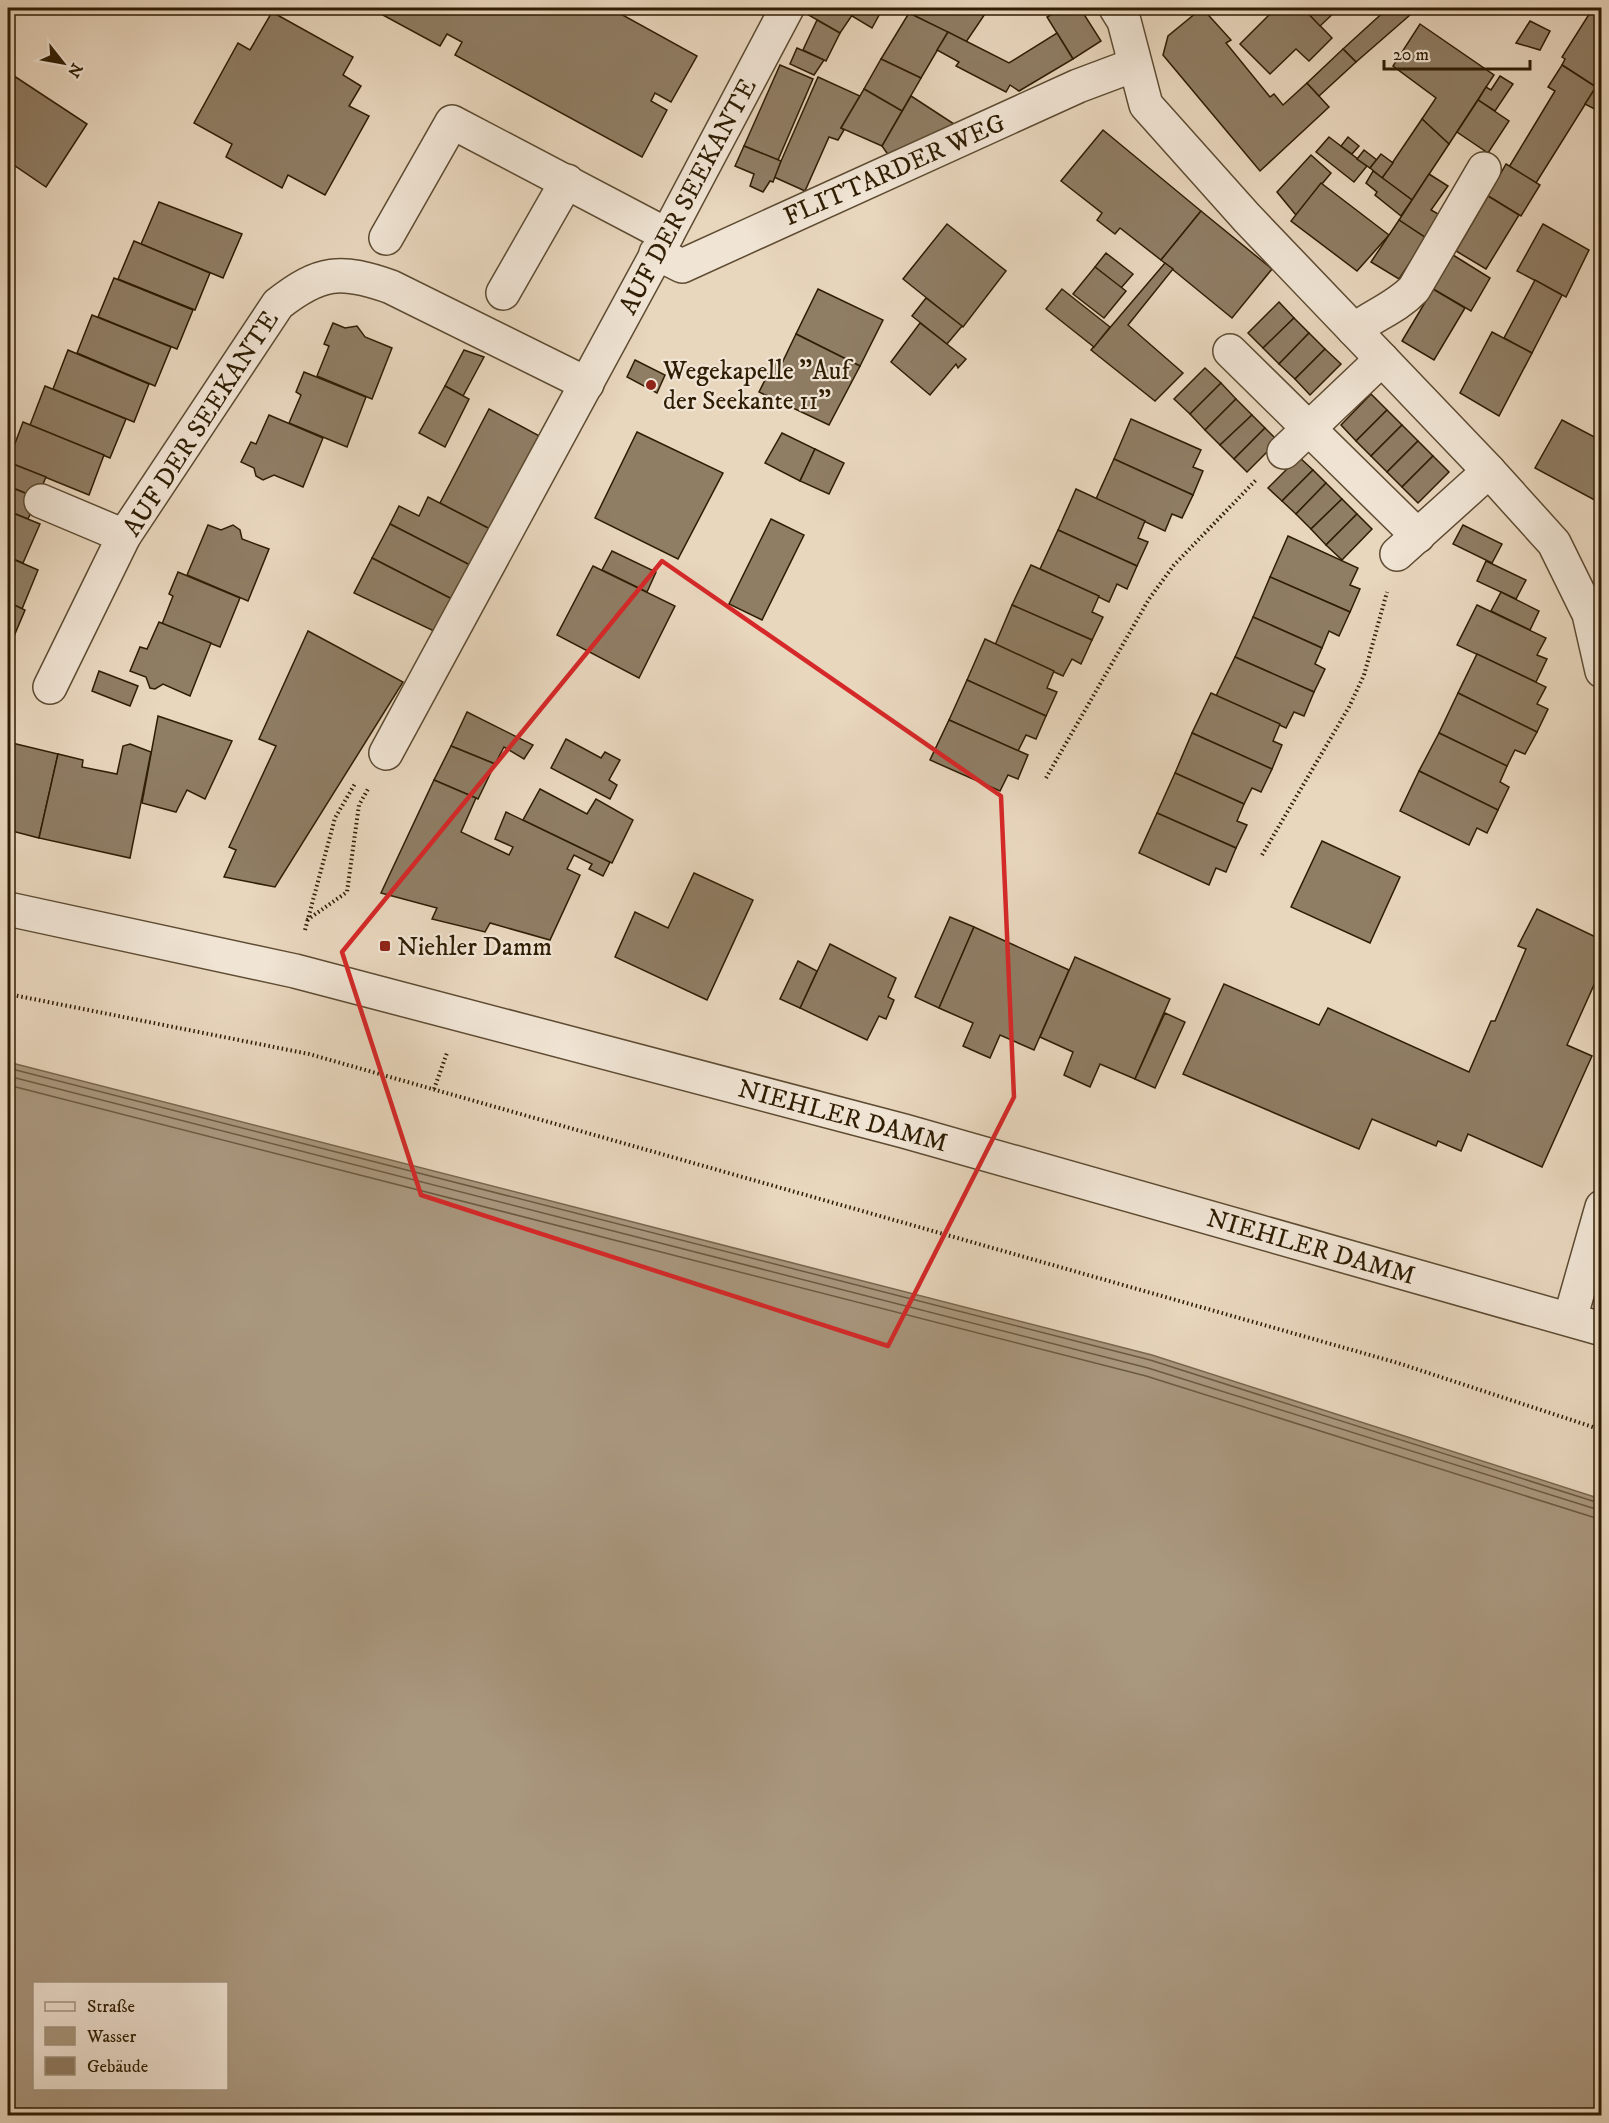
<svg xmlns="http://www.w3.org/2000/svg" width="1609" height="2123" font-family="'IM FELL DW Pica',serif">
	<rect width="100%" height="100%" fill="#e8d6bd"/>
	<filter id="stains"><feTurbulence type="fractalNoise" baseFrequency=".00333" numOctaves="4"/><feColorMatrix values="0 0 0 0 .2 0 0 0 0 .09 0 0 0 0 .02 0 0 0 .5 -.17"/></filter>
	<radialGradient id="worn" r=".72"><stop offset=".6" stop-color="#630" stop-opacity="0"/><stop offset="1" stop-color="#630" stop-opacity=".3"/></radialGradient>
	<path fill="#a9977e" stroke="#78664d" stroke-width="1.5" fill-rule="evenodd" d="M8,1062L1152,1355L1601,1499V2115H8ZM34,1984H226V2088H34Z"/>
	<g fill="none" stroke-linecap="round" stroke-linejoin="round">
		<g stroke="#6c5a40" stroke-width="1.5">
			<path d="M8,1068L1150,1360L1602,1504"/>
			<path d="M8,1076L1148,1368L1602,1511"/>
			<path d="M8,1085L1146,1376L1602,1520"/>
		</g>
	</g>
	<g fill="#8f7d64" stroke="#2f1d03" stroke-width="1.5">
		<path d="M370,8H610L697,56L671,102L655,93L651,101L667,110L642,157L455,55L462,42L447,34L440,46Z"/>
		<path d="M807,8H857L840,33L805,13Z"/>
		<path d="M857,8H883L872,28L852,16Z"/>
		<path d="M899,8H989L966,42Z"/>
		<path d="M1063,8H1080L1101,41L1073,59L1047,17Z"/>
		<path d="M1202,8L1231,40L1226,43L1270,97L1274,94L1283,105L1307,83L1329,107L1260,171L1163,55L1168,36Z"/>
		<path d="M1276,8H1303L1332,38L1309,61L1296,49L1270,74L1240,44Z"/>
		<path d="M1303,8H1339L1320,26Z"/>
		<path d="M1388,8H1418L1356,62L1343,49Z"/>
		<path d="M1593,8H1602V77L1596,87L1562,65L1565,59L1562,57Z"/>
		<path d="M272,12L353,57L343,75L361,86L349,106L369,116L325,195L288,175L282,188L226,157L232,144L194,123L238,43L250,50Z"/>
		<path d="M909,13L948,32L921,78L881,59Z"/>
		<path d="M817,20L840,33L826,61L803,50Z"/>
		<path d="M1530,21L1550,31L1540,50L1516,43Z"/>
		<path d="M1420,24L1494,75L1449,144L1422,119L1436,98L1393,66Z"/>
		<path d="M948,32L1009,63L1057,33L1073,59L1019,91L1010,85L1006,92L956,66L959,62L937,50Z"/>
		<path d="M797,48L824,60L814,75L790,64Z"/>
		<path d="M1343,49L1356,62L1319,96L1307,83Z"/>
		<path d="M881,59L921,78L902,111L864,89Z"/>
		<path d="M780,65L813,79L778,160L744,146Z"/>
		<path d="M1562,65L1596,87L1536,183L1509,167L1555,91L1548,87Z"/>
		<path d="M8,72L87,124L46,187L8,161Z"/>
		<path d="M1500,76L1513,84L1495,111L1478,100L1486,87L1491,90Z"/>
		<path d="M818,77L860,96L841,128L844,130L838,140L829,137L805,191L774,177Z"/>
		<path d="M1601,79H1602V113L1585,104Z"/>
		<path d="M864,89L902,111L882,146L841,128Z"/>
		<path d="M911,96L954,124L889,156L882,146Z"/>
		<path d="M1478,100L1509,121L1488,153L1457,132Z"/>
		<path d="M1422,119L1449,144L1412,200L1382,178Z"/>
		<path d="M1103,130L1201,211L1161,260L1120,228L1115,234L1097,220L1102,213L1061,181Z"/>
		<path d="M1329,137L1367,166L1354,182L1316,152Z"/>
		<path d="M1348,137L1359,146L1352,154L1341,146Z"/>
		<path d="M744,146L781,161L773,182L770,181L763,192L750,186L754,174L735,166Z"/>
		<path d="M1364,150L1377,160L1370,168L1357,159Z"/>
		<path d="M1381,154L1393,163L1382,178L1370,168Z"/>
		<path d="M1311,155L1331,173L1296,215L1277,192Z"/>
		<path d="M1506,164L1540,185L1521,216L1488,196Z"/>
		<path d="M1373,171L1412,200L1401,216L1375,195L1377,192L1366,183Z"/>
		<path d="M1429,174L1448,186L1431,210L1440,215L1426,238L1399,220Z"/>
		<path d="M1321,183L1389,235L1357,271L1291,221Z"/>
		<path d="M1488,196L1519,215L1486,269L1456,251Z"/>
		<path d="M159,202L242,234L223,278L141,244Z"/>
		<path d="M1201,211L1272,269L1232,318L1161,260Z"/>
		<path d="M1399,220L1426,238L1399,279L1371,262Z"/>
		<path d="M947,224L1006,271L963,327L903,279Z"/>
		<path d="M1543,224L1589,250L1566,297L1517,271Z"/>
		<path d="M134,241L210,273L195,310L118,279Z"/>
		<path d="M1106,253L1133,274L1121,288L1095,267Z"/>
		<path d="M1453,255L1490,278L1471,311L1433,289Z"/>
		<path d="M1165,263L1173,269L1128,325L1183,373L1155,401L1091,350Z"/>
		<path d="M1095,267L1126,291L1104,318L1073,294Z"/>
		<path d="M114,278L193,310L177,349L98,317Z"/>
		<path d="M1535,280L1562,295L1532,353L1504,338Z"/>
		<path d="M818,289L883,320L860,366L796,334Z"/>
		<path d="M1062,289L1110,327L1094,347L1046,309Z"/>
		<path d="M1433,289L1465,308L1434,360L1402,341Z"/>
		<path d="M926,298L962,326L947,344L912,316Z"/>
		<path d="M1279,302L1294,318L1263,348L1248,333Z"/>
		<path d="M92,315L171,347L155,386L77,353Z"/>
		<path d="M1294,318L1309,333L1279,364L1263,348Z"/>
		<path d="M333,323L345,328L357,326L365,337L392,348L372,399L317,376L329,346L324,344Z"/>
		<path d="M920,323L966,359L958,368L956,364L930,395L891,362Z"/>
		<path d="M1492,332L1532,353L1499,416L1460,393Z"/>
		<path d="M1309,333L1325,349L1295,379L1279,364Z"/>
		<path d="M796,334L860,366L829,425L759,392L775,360L782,363Z"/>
		<path d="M1325,349L1341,364L1310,395L1295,379Z"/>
		<path d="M68,350L149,384L134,422L53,389Z"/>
		<path d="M464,350L484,357L463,396L445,386Z"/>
		<path d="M635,360L665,375L657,393L627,377Z"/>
		<path d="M1205,368L1221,383L1190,414L1174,399Z"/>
		<path d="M304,372L366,397L347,447L289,423L301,395L296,392Z"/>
		<path d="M1221,383L1236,399L1205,430L1190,414Z"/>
		<path d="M45,386L126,419L110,458L30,425Z"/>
		<path d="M445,386L469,399L445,447L419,433Z"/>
		<path d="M1371,394L1387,410L1356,441L1341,425Z"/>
		<path d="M1236,399L1252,415L1220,445L1205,430Z"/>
		<path d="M489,409L545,439L490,529L440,503Z"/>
		<path d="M1387,410L1402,425L1371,456L1356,441Z"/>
		<path d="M269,415L323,438L303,487L274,475L263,480L256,476L254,468L241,462L251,442L256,444Z"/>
		<path d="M1252,415L1265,428L1234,459L1220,445Z"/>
		<path d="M1131,419L1201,450L1193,467L1203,471L1193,495L1114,459Z"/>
		<path d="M1562,420L1602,441V504L1535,468Z"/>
		<path d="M23,422L104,455L89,495L8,462Z"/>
		<path d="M1402,425L1418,441L1387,472L1371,456Z"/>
		<path d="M1265,428L1278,441L1247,472L1234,459Z"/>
		<path d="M637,432L723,473L678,559L595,518Z"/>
		<path d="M782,433L815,449L800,481L765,463Z"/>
		<path d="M1418,441L1433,456L1402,487L1387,472Z"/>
		<path d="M815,449L844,463L829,494L800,481Z"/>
		<path d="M1433,456L1449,472L1418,503L1402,487Z"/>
		<path d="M1299,457L1313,470L1282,501L1268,488Z"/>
		<path d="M1114,459L1193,495L1182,518L1172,514L1165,531L1096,499Z"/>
		<path d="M8,462L46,477L37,498L8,486Z"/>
		<path d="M1313,470L1326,483L1296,514L1282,501Z"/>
		<path d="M1326,483L1342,499L1311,529L1296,514Z"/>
		<path d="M8,486L37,498L28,519L8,511Z"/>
		<path d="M1076,489L1145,521L1138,538L1148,542L1137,566L1058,530Z"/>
		<path d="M428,497L490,529L470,565L390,524L399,506L419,516Z"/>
		<path d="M1342,499L1357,514L1326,545L1311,529Z"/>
		<path d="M8,511L40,524L23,563L8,557Z"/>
		<path d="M1357,514L1372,529L1342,560L1326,545Z"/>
		<path d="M771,519L804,535L762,620L729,604Z"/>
		<path d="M390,524L470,565L452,599L372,558Z"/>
		<path d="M208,525L221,530L233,525L240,530L242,539L269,549L248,601L187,575Z"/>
		<path d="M1463,525L1502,544L1492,563L1453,544Z"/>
		<path d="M1058,530L1137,566L1127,589L1117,584L1109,602L1040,569Z"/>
		<path d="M1288,536L1358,568L1350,585L1360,589L1350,612L1270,577Z"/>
		<path d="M612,551L656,572L647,592L602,570Z"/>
		<path d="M8,557L38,570L22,609L8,602Z"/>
		<path d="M372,558L452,599L434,631L354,593Z"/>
		<path d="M1486,561L1526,580L1516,599L1477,581Z"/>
		<path d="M1031,565L1099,596L1092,612L1103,617L1092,640L1012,605Z"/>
		<path d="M593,566L675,606L639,678L557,635Z"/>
		<path d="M178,572L240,598L220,647L162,624L173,596L169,594Z"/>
		<path d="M1270,577L1350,612L1339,636L1329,631L1322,648L1253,617Z"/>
		<path d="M1501,592L1539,611L1530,630L1491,611Z"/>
		<path d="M8,602L25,610L9,648H8Z"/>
		<path d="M1012,605L1092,640L1081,664L1072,659L1063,676L995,645Z"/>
		<path d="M1477,605L1546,638L1537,655L1547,659L1536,682L1457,645Z"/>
		<path d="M1253,617L1322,648L1315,664L1325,669L1314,692L1235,657Z"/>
		<path d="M159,622L211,643L190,696L163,684L155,689L150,688L146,677L130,671L140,647L147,649Z"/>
		<path d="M308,631L403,682L275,887L224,877L236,850L229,847L276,746L259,739Z"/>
		<path d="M985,639L1054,671L1047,688L1057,692L1046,716L967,680Z"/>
		<path d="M1477,654L1546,687L1537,704L1548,709L1537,732L1458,693Z"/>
		<path d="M1235,657L1314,692L1304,716L1294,712L1286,728L1216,696Z"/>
		<path d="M99,671L138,686L130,706L92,691Z"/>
		<path d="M967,680L1046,716L1036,739L1026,735L1018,751L949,720Z"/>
		<path d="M1211,693L1280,724L1273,741L1282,745L1272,769L1192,733Z"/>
		<path d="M1458,693L1537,732L1525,754L1515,750L1507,766L1439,733Z"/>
		<path d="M467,712L533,745L524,759L504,747L495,764L451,746Z"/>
		<path d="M158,716L232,741L205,799L187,790L176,812L142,803Z"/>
		<path d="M949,720L1028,755L1018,779L1008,775L1000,791L930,760Z"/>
		<path d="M1192,733L1272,769L1261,792L1252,788L1244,804L1175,773Z"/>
		<path d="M1439,733L1507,766L1500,782L1509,787L1498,810L1419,771Z"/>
		<path d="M566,739L601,758L605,752L620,760L609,780L617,785L610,799L551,768Z"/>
		<path d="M8,742L58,754L39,838L8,830Z"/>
		<path d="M130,744L151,752L130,858L39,838L58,754L83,760L82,767L117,774L123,746Z"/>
		<path d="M451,746L495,764L478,799L434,780Z"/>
		<path d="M1419,771L1498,810L1487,833L1477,828L1469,845L1400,811Z"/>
		<path d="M1175,773L1244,804L1237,821L1247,825L1236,848L1157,813Z"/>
		<path d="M434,780L476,798L461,832L509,855L513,847L495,839L506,812L610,862L603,876L589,869L592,864L574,855L567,869L580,875L550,940L490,923L485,932L432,919L437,908L381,893Z"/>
		<path d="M540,789L587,814L596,799L633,820L612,863L523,820Z"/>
		<path d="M1157,813L1236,848L1226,872L1216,868L1209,885L1139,853Z"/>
		<path d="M1322,841L1400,877L1370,943L1291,907Z"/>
		<path d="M694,873L753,900L707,1000L615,957L635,912L668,928Z"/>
		<path d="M1537,909L1602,940V967L1567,1045L1592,1056L1542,1167L1468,1134L1461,1151L1438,1141L1436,1146L1372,1119L1359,1149L1183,1074L1224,984L1319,1025L1328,1008L1469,1072L1491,1021H1495L1526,949L1518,946Z"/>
		<path d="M950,917L974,927L939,1008L915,997Z"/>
		<path d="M974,927L1069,970L1034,1050L1000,1035L990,1058L963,1046L973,1023L939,1008Z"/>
		<path d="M830,944L896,978L888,997L894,1000L886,1019L879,1016L867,1040L800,1008Z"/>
		<path d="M1075,957L1170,999L1135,1079L1100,1064L1090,1087L1064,1075L1073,1052L1040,1037Z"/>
		<path d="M798,961L817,971L800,1008L780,999Z"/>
		<path d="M1165,1013L1185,1022L1155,1088L1135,1079Z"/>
	</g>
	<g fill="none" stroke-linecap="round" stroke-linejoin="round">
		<defs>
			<g id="minor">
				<path d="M1116,8L1124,21L1146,105L1247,218L1489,471L1554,543L1589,614L1602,671"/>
				<path d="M386,238L452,122L667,235"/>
				<path d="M656,253L682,266L1078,86L1134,65"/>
				<path d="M503,293L567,181"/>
				<path d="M1354,330C1374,315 1397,307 1414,289L1484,169"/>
				<path d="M1230,351L1418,536"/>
				<path d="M1284,452L1382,359"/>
				<path d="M41,501L124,536"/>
				<path d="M1397,554L1489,471"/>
				<path d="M50,687L124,536L278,304C320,271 341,269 391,287L587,384"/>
				<path d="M386,753L667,235L787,8"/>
				<path d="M8,909L295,971L904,1131L1602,1329"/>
				<path d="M1570,1319L1602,1207"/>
			</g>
		</defs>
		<use href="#minor" stroke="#5d4b32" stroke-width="36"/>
		<g stroke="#2f1d03" stroke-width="4" stroke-dasharray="1.5 3" stroke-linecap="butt">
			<path d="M1046,778L1149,599L1174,565L1256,480"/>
			<path d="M1262,855L1349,707L1364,675L1387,592"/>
			<path d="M307,920L347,892L359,805L368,789"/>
			<path d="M305,930L335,818L356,782"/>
			<path d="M8,994L309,1054L1398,1363L1602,1430"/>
			<path d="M434,1089L447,1053"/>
		</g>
		<use href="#minor" stroke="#f0e4d4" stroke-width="33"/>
	</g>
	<path fill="none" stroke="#d62828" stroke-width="4.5" stroke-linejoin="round" d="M662,561L1001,796L1014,1097L888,1346L421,1195L342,952Z"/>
	<g fill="#8f2418" stroke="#f0e4d4" stroke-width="2">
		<circle cx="651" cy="385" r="6"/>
		<rect x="379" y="940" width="12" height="12" rx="3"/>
	</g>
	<g text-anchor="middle" stroke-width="4.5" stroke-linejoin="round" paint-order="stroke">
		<g font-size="26" fill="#2f1d03" stroke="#f0e4d4">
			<text transform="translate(894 169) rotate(-24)" y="9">FLITTARDER WEG</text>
			<text transform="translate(687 196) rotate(-62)" y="9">AUF DER SEEKANTE</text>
			<text transform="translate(200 423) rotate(-57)" y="9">AUF DER SEEKANTE</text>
			<text transform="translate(843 1115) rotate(15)" y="9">NIEHLER DAMM</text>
			<text transform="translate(1311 1246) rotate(16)" y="9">NIEHLER DAMM</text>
		</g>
		<g font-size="26" fill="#2f1d03" stroke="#f0e4d4" text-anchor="start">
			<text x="663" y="379">Wegekapelle "Auf<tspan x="663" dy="30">der Seekante 11"</tspan></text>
			<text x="397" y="955">Niehler Damm</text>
		</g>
	</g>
	<rect width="1609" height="2123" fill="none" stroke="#e8d6bd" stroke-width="30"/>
	<rect x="9" y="9" width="1591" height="2105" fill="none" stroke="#2f1d03" stroke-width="3"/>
	<rect x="15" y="15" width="1579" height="2093" fill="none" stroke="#2f1d03" stroke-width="1.5"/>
	<rect x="33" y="1982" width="195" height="108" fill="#f0e4d4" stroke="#a39480" stroke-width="1.5"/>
	<rect x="45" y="2002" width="30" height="9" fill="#f0e4d4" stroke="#a39480" stroke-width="1.5"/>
	<text x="87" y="2012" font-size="18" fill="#2f1d03">Straße</text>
	<rect x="45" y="2027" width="30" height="18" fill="#a9977e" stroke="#a39480" stroke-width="1.5"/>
	<text x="87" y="2042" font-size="18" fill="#2f1d03">Wasser</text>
	<rect x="45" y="2057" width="30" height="18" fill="#8f7d64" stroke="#a39480" stroke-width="1.5"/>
	<text x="87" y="2072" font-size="18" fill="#2f1d03">Gebäude</text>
	<g transform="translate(63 63) rotate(121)" stroke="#f0e4d4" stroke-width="4.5" paint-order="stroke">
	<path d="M0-4.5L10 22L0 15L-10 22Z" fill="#2f1d03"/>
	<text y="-9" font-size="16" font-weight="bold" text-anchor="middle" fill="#2f1d03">N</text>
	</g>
	<path d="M1384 60v9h146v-9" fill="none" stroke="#2f1d03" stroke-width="3"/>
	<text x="1393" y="60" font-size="18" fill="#2f1d03" stroke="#f0e4d4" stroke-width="4.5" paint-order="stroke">20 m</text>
	<rect width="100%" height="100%" filter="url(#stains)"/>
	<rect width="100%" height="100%" fill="url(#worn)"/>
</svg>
